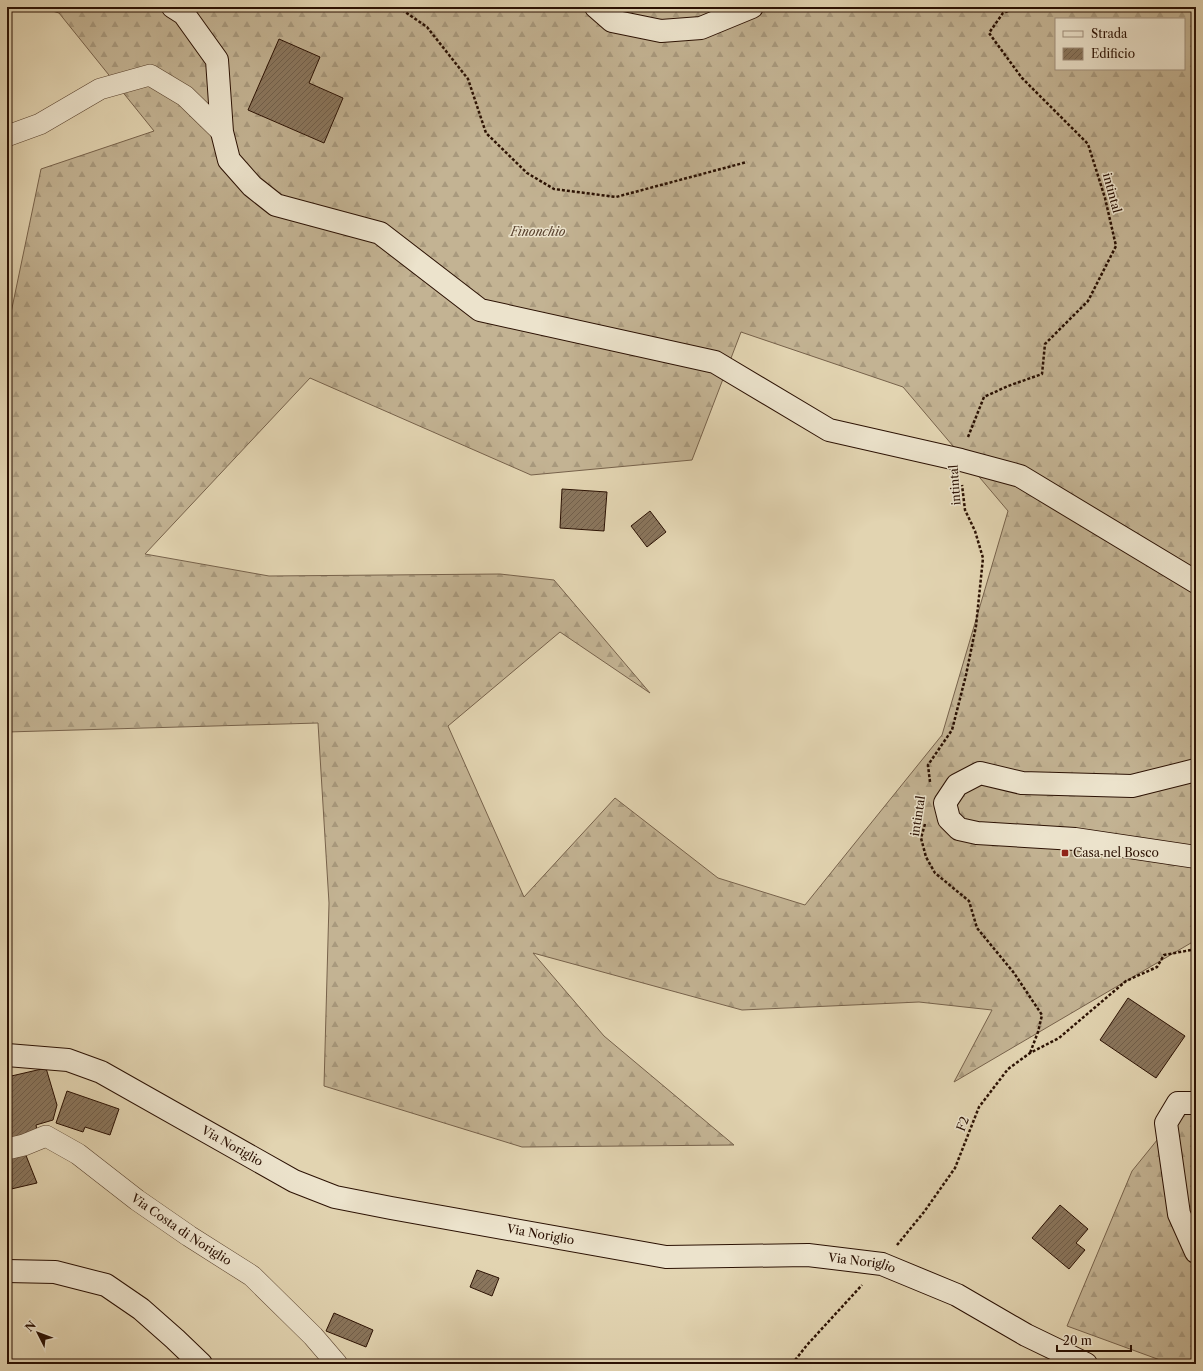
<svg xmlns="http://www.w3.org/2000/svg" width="1203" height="1371" font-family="'Libre Caslon Text',serif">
	<defs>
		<pattern id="forest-firs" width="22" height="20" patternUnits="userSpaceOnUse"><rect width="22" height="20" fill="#c3b393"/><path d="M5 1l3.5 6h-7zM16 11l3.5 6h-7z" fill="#a8997d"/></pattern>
		<pattern id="building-hatch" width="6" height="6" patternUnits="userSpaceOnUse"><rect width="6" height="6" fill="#8a765d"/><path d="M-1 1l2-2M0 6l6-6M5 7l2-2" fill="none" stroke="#715f4b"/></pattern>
	</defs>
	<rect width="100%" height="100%" fill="#e2d4b1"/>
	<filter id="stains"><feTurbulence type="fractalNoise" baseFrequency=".005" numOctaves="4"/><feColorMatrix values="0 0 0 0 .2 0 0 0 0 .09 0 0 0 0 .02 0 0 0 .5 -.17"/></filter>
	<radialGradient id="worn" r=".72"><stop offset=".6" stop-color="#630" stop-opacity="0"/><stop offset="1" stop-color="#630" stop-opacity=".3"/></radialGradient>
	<g fill="url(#forest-firs)" stroke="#77624b" fill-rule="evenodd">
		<path d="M39,7H1196V940L954,1082L992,1010L919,1002L742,1010L533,953L604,1036L734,1145L522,1147L324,1086L329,903L318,723L7,732V332L41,169L154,131L59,13ZM1056,19H1184V69H1056ZM741,332L903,387L1008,511L942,735L805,905L718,878L615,798L524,897L448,726L560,632L650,693L554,580L500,574L269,576L145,554L310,378L531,475L692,460Z"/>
		<path d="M1196,1092V1364H1171L1067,1326L1132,1171Z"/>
	</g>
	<g fill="url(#building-hatch)" stroke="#2b1103">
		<path d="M279,39L320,57L309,83L343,98L324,143L248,110Z"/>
		<path d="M562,489L607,492L604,531L560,528Z"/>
		<path d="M650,511L666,532L647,547L631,526Z"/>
		<path d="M1128,998L1185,1036L1156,1078L1100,1040Z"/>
		<path d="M46,1068L57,1105L53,1120L36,1125L38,1136L7,1146V1077Z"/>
		<path d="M67,1091L119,1109L110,1135L85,1127L83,1132L56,1123Z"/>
		<path d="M23,1148L37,1183L7,1190V1153Z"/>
		<path d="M1060,1205L1088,1229L1076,1243L1085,1250L1069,1269L1032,1238Z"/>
		<path d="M477,1270L499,1278L492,1296L470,1287Z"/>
		<path d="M334,1313L373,1330L366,1347L326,1331Z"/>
	</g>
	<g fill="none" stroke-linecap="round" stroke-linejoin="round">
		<defs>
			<g id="street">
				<path d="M7,136L40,124L100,89L150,75L185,96L222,132"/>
				<path id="s1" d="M7,1149L24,1145L46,1136L78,1154L137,1200L189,1236L252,1276L313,1336L337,1364"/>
			</g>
			<g id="secondary">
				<path d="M173,7L184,14L217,60L222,132L229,160L252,186L276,205L380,233L480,310L715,362L829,430L961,460L1020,476L1196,582"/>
				<path d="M596,7L612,21L661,31L701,28L752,7"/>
				<path d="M1196,770L1132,786L1022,783L980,773L957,785L945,803L949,819L959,829L977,833L1075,839L1196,857"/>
				<path id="s2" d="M7,1055L68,1060L101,1072L294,1181L335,1197L391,1208L666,1257L808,1255L882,1264L957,1295L1026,1335L1086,1364"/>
				<path d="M1196,1103H1178L1166,1123L1179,1214L1196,1252"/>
				<path d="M7,1271L55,1272L106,1285L141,1309L175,1339L201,1364"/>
			</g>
		</defs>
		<use href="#street" stroke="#59422e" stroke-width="22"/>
		<use href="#secondary" stroke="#2b1103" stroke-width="24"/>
		<g stroke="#2b1103" stroke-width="2.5" stroke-dasharray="3 2" stroke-linecap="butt">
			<path d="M398,7L427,27L468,79L486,133L527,173L554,189L616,197L747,162"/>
			<path d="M968,437L984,397L1008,386L1042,374L1045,344L1088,301L1116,246L1105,198L1088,144L1022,78L989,33L1003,13L1019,7"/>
			<path d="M930,782L928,765L952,730L966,675L976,626L983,558L975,531L965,510L962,485"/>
			<path d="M925,824L921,838L926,857L935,873L969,901L977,928L1014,973L1042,1015L1038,1032L1030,1053"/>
			<path d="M897,1245L924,1212L955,1168L979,1107L1008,1069L1030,1053L1059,1038L1126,981L1157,967L1164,955L1196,949"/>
			<path d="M792,1364L807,1345L862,1285"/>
		</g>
		<use href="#street" stroke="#ece3cc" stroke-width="21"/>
		<use href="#secondary" stroke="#ece3cc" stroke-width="22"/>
	</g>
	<rect fill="#8f2418" stroke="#ece3cc" stroke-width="1.5" x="1061" y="849" width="8" height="8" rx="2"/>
	<g text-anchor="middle" stroke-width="3" stroke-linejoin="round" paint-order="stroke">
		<g font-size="12" fill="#2b1103" stroke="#ece3cc">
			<text transform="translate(1112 193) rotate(75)" y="4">intintal</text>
			<text transform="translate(955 485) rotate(-94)" y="4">intintal</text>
			<text transform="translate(918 816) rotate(-81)" y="4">intintal</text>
			<text transform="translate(963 1124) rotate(-68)" y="4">F2</text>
			<text dy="4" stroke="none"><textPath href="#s2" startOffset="247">Via Noriglio</textPath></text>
			<text dy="4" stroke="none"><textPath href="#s1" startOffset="206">Via Costa di Noriglio</textPath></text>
			<text dy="4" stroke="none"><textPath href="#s2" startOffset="571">Via Noriglio</textPath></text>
			<text dy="4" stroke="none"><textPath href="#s2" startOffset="895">Via Noriglio</textPath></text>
		</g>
		<g font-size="12" font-style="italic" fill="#59422e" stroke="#ece3cc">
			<text x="538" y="236">Finonchio</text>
		</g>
		<g font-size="12" fill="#2b1103" stroke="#ece3cc" text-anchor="start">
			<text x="1073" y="857">Casa nel Bosco</text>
		</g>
	</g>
	<rect width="1203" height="1371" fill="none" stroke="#e2d4b1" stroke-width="24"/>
	<rect x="8" y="8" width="1187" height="1355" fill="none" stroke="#2b1103" stroke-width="2"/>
	<rect x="12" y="12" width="1179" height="1347" fill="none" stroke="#2b1103"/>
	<rect x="1055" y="18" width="130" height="52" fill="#ece3cc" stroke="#9f8f7c"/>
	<rect x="1063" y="31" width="20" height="6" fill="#ece3cc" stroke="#9f8f7c"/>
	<text x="1091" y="38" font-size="12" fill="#2b1103">Strada</text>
	<rect x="1063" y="48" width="20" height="12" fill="url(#building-hatch)" stroke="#9f8f7c"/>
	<text x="1091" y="58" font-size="12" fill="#2b1103">Edificio</text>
	<g transform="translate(38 1333) rotate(312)" stroke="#ece3cc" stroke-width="3" paint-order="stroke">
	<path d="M0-3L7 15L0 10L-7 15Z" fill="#2b1103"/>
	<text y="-6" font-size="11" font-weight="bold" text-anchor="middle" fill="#2b1103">N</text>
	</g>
	<path d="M1057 1345v6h74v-6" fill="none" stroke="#2b1103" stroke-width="2"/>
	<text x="1063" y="1345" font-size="12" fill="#2b1103" stroke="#ece3cc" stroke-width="3" paint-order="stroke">20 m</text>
	<rect width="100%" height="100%" filter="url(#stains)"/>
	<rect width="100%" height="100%" fill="url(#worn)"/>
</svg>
